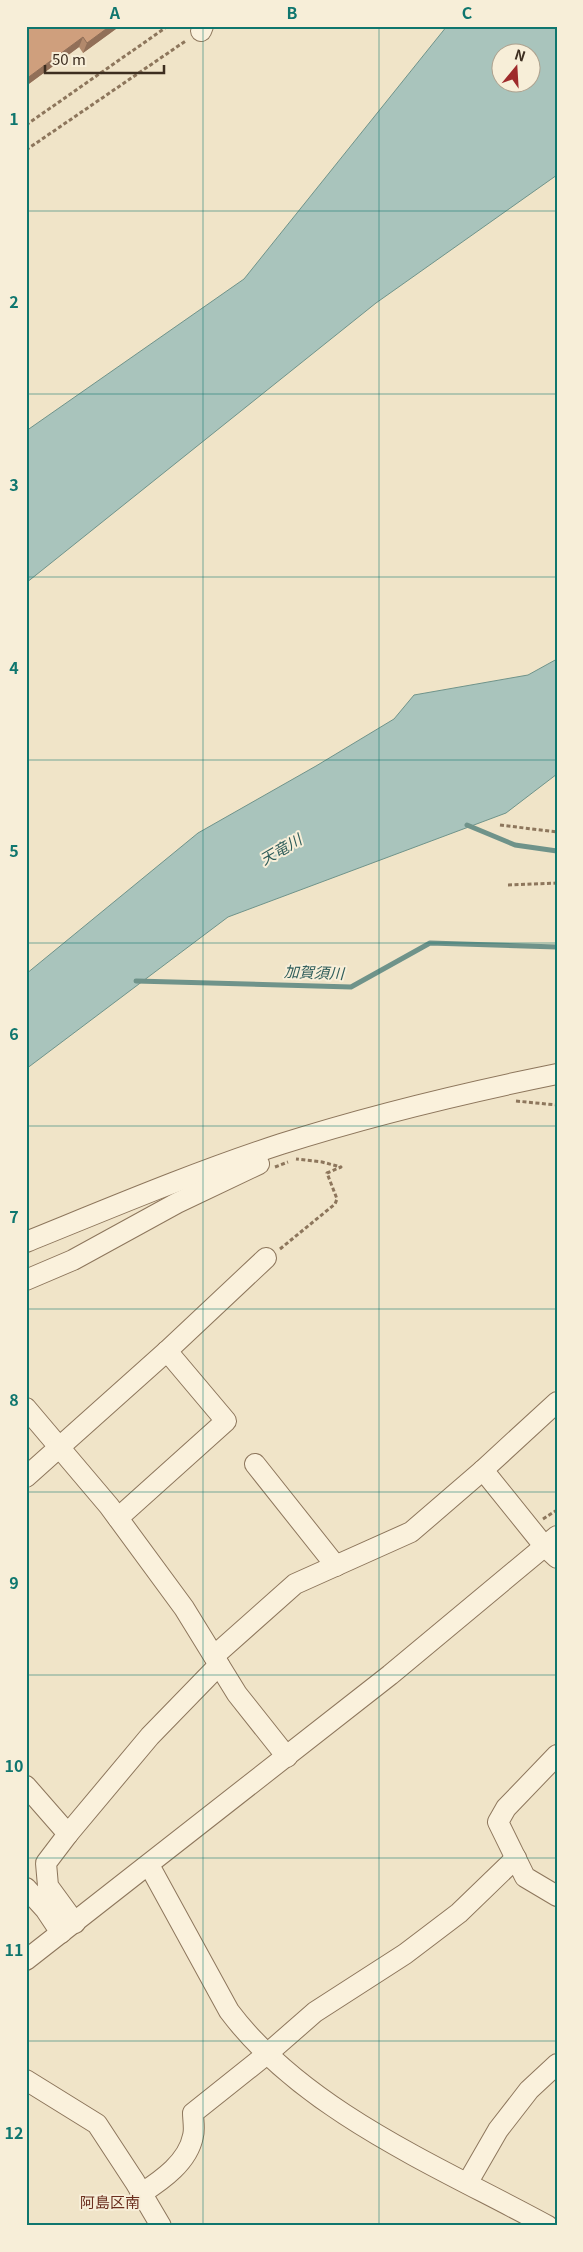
<svg xmlns="http://www.w3.org/2000/svg" width="583" height="2252" font-family="Georgia,'Noto Sans JP',serif">
	<rect width="100%" height="100%" fill="#f0e4c8"/>
	<g fill="#a9c4bc" stroke="#6f938a" fill-rule="evenodd">
		<path d="M447,26H557V175L376,303L26,583V431L244,279ZM500,52H530V82H500Z"/>
		<path d="M557,659V774L506,813L228,917L26,1069V974L198,833L316,766L394,719L414,695L528,675Z"/>
	</g>
	<g fill="none" stroke-linecap="round" stroke-linejoin="round">
		<g stroke="#6f938a" stroke-width="5">
			<path d="M467,825L515,845L557,851"/>
			<path d="M136,981L351,987L430,943L557,947"/>
		</g>
		<defs>
			<g id="minor">
				<path d="M201,31L203,26"/>
				<path d="M26,1242C110,1208 195,1172 281,1144C372,1115 464,1093 557,1074"/>
				<path d="M26,1280L73,1260L177,1203L259,1164"/>
				<path d="M26,1408L109,1506L184,1608L237,1694L287,1757"/>
				<path d="M255,1464L336,1566"/>
				<path d="M483,1470L545,1547L557,1558"/>
				<path d="M26,1477L167,1351L266,1258"/>
				<path d="M118,1518L226,1421L167,1351"/>
				<path d="M214,1656L295,1584L411,1532L483,1470L557,1402"/>
				<path d="M557,1755L506,1808L498,1822L525,1877L557,1896"/>
				<path d="M26,1786L68,1834L150,1736L219,1665"/>
				<path d="M68,1834L46,1863L48,1886L75,1923"/>
				<path d="M149,1865L229,2011C305,2112 440,2167 548,2226"/>
				<path d="M26,1888L45,1909L61,1933"/>
				<path d="M26,1960L390,1675L557,1536"/>
				<path d="M26,2080L97,2124L135,2182L161,2226"/>
				<path d="M468,2182L498,2130L529,2090L557,2064"/>
				<path d="M142,2193C162,2180 188,2162 193,2136C195,2129 193,2120 193,2113L267,2054L315,2012L405,1954L459,1913L516,1858"/>
			</g>
		</defs>
		<use href="#minor" stroke="#8d765c" stroke-width="22"/>
		<g stroke="#8d765c" stroke-width="3" stroke-dasharray="4 2.5" stroke-linecap="butt">
			<path d="M26,125L168,26"/>
			<path d="M26,150L187,40"/>
			<path d="M500,825L557,832"/>
			<path d="M508,885L557,883"/>
			<path d="M516,1101L557,1105"/>
			<path d="M275,1167L288,1162"/>
			<path d="M280,1249L335,1204L337,1199L327,1173L341,1167L322,1162L296,1159"/>
			<path d="M543,1519L557,1510"/>
		</g>
		<use href="#minor" stroke="#faf1dc" stroke-width="20"/>
	</g>
	<path fill="#b2896c" d="M26,26H120L83,53L79,47L26,86Z"/>
	<g fill="#916f58">
		<path d="M110,26H120L83,53L87,43Z"/>
		<path d="M83,37L79,47L26,86V79Z"/>
	</g>
	<path fill="#cf9f7d" stroke="#916f58" d="M26,26H110L87,43L83,37L26,79Z"/>
	<path fill="none" stroke="#0f766e" stroke-width="1" stroke-opacity="0.55" d="M203,26V2226M379,26V2226M26,211H557M26,394H557M26,577H557M26,760H557M26,943H557M26,1126H557M26,1309H557M26,1492H557M26,1675H557M26,1858H557M26,2041H557"/>
	<g text-anchor="middle" stroke-width="4" stroke-linejoin="round" paint-order="stroke">
		<g font-size="15" font-style="italic" fill="#2f5d5a" stroke="#f7eed8">
			<text transform="translate(281 850) rotate(-30)" y="5">天竜川</text>
			<text transform="translate(314 973) rotate(2)" y="5">加賀須川</text>
		</g>
		<g font-size="15" fill="#6b2e1e" stroke="#f7eed8">
			<text x="110" y="2208">阿島区南</text>
		</g>
	</g>
	<rect width="583" height="2252" fill="none" stroke="#f7eed8" stroke-width="55"/>
	<g transform="translate(516 68) rotate(18)"><circle r="24" fill="#f7eed8" stroke="#ada18e"/>
	<path d="M0-4L9 19L0 12L-9 19Z" fill="#9e2a2b"/>
	<text y="-8" font-size="14" font-weight="bold" text-anchor="middle" fill="#3d2e20">N</text>
	</g>
	<path d="M45 65v8h119v-8" fill="none" stroke="#3d2e20" stroke-width="2.5"/>
	<text x="52" y="65" font-size="15" fill="#3d2e20" stroke="#f7eed8" stroke-width="4" paint-order="stroke">50 m</text>
	<rect x="28" y="28" width="528" height="2196" fill="none" stroke="#0f766e" stroke-width="2"/>
	<g font-size="16" text-anchor="middle" font-weight="bold" fill="#0f766e">
		<text x="115" y="19">A</text>
		<text x="292" y="19">B</text>
		<text x="467" y="19">C</text>
		<text x="14" y="125">1</text>
		<text x="14" y="308">2</text>
		<text x="14" y="491">3</text>
		<text x="14" y="674">4</text>
		<text x="14" y="857">5</text>
		<text x="14" y="1040">6</text>
		<text x="14" y="1223">7</text>
		<text x="14" y="1406">8</text>
		<text x="14" y="1589">9</text>
		<text x="14" y="1772">10</text>
		<text x="14" y="1956">11</text>
		<text x="14" y="2139">12</text>
	</g>
</svg>
